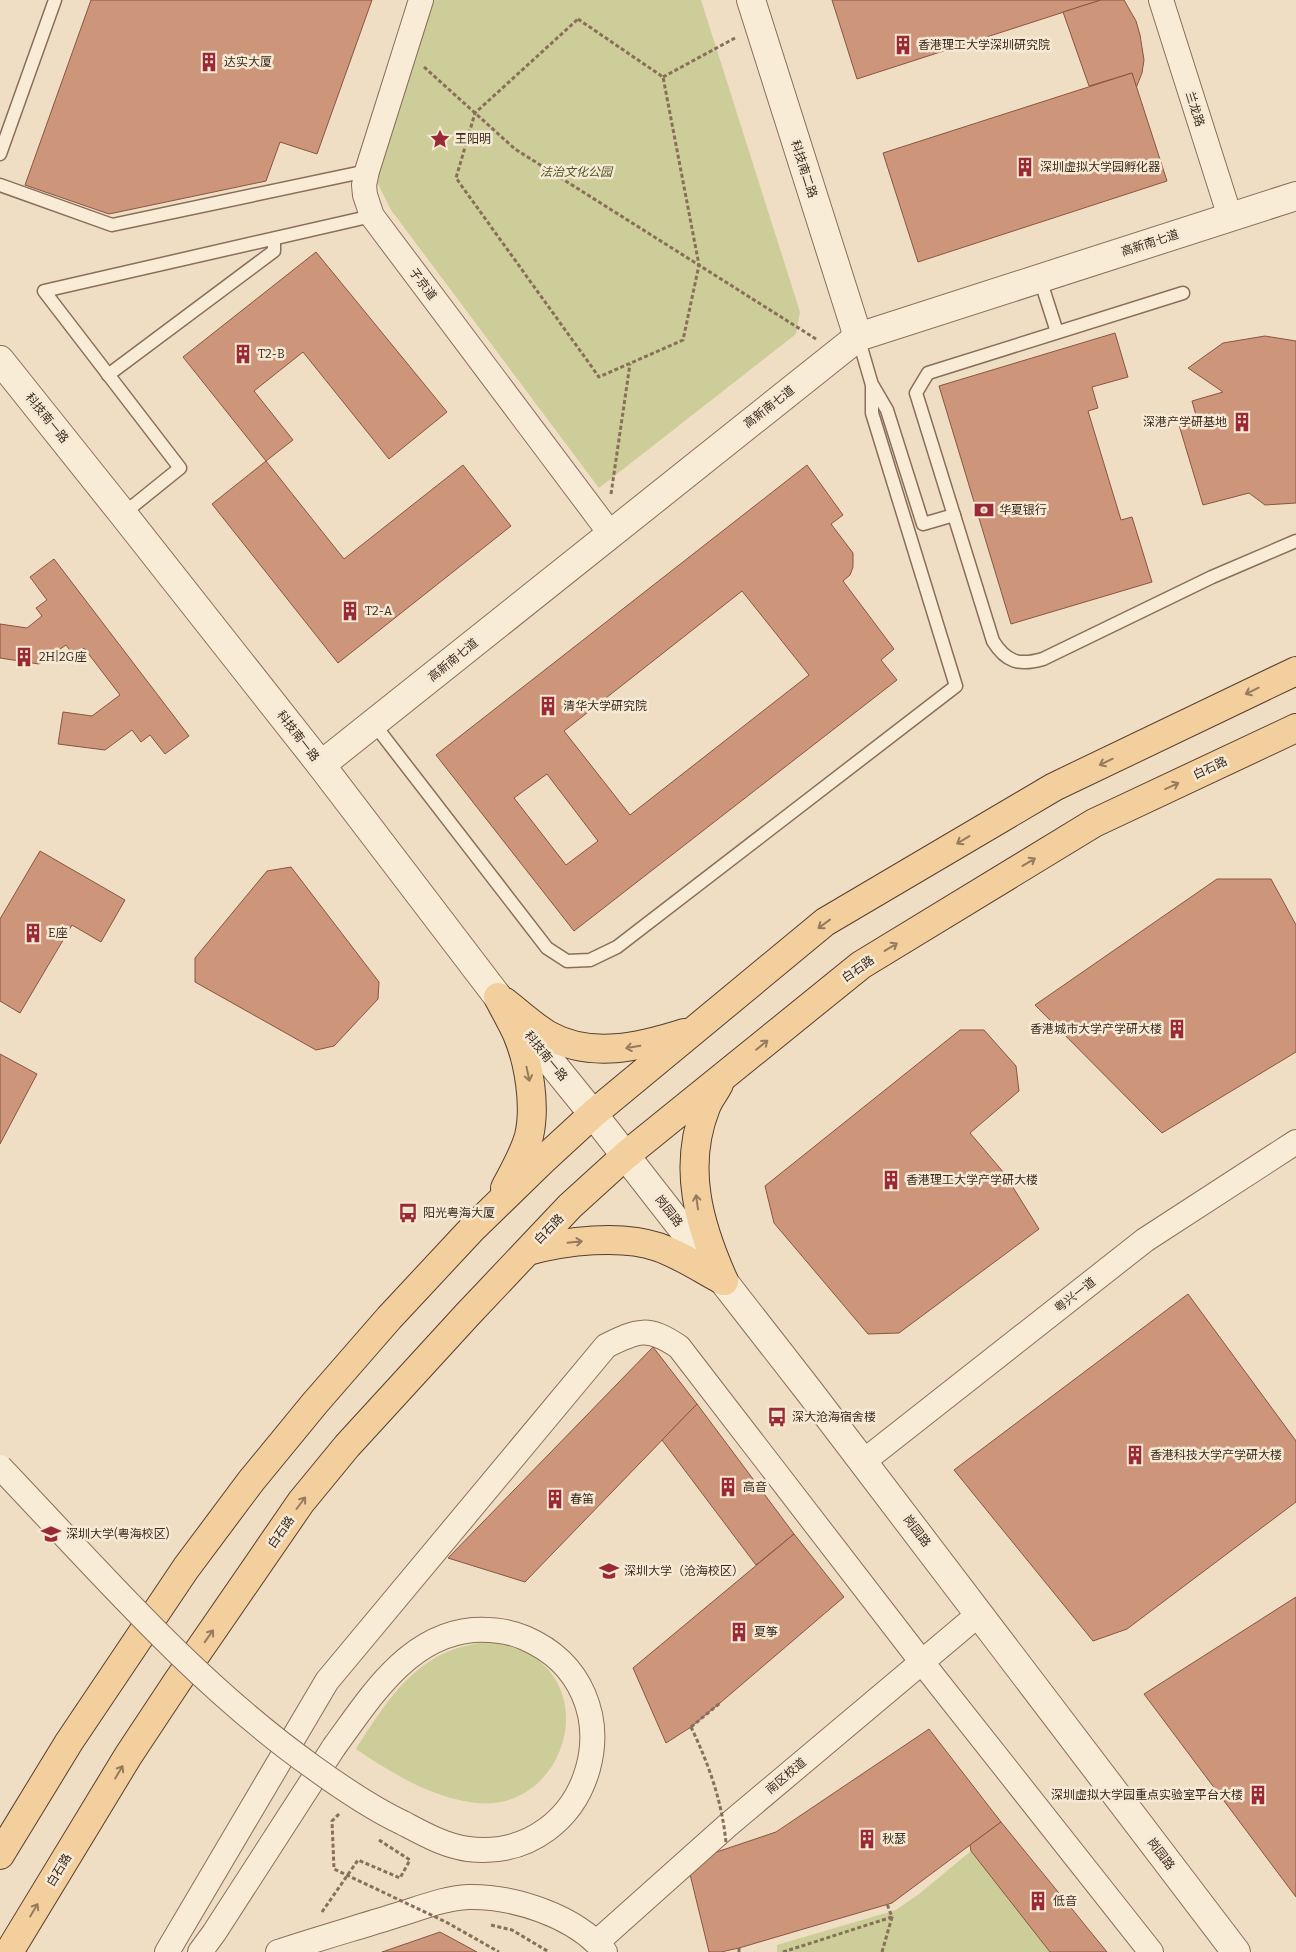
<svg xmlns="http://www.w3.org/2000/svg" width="1296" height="1952" font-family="Bitter,'Noto Sans SC',serif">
	<rect width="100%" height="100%" fill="#efdec4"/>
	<g fill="#cccd98">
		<path d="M434,0H701L800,312L796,334L599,488L391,210L377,182L379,172Z"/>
		<path d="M493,1642C506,1645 517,1648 529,1654C601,1696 560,1812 476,1803C432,1798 393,1774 356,1749C391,1694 422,1645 493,1642Z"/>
		<path d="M971,1851L1050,1952H777V1945L896,1910L919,1894Z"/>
	</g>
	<g fill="#cd957a" stroke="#895640" fill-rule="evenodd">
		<path d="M91,0H372L317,154L280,142L266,181L109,214L25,185Z"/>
		<path d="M832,0H1101L857,79Z"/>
		<path d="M1101,0H1124L1136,21L1140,35L1144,60L1142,73L1136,88L1132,73L1089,86L1063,12Z"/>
		<path d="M1132,73L1167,181L918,262L883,153Z"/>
		<path d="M316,252L447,412L389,459L303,352L254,391L293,440L266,461L183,357Z"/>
		<path d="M1115,333L1128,377L1092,387L1098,408L1088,411L1121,520L1132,517L1152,582L1011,624L939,386Z"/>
		<path d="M1265,336L1296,341V503L1265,505L1249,493L1203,505L1179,425L1197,419L1192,401L1223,392L1188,368L1223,343Z"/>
		<path d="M266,461L344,559L463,465L511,526L338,663L212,504Z"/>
		<path d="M807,465L843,515L831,524L853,553V567L850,575L843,581L894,649L881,660L897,680L574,931L436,755ZM742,591L809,675L630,815L564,731ZM547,774L598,841L566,865L514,798Z"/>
		<path d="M54,559L189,736L165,754L150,735L141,742L132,730L105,750L58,744L63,712L92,716L120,695L84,648L74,656L66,645L39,664L0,658V624L27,628L42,616L36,608L47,600L30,577Z"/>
		<path d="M40,851L125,900L101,942L72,925L20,1013L0,1001V919Z"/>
		<path d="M291,867L379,982L378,999L334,1046L316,1050L195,982V958L267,871Z"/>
		<path d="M1217,879H1271L1296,925V1052L1162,1133L1035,1005Z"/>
		<path d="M960,1030H984L1016,1066L1019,1091L970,1133L1004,1173L1039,1229L899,1333L868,1334L774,1223L765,1186Z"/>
		<path d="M0,1054L37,1074L0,1144Z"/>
		<path d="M1188,1294L1296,1441V1502L1127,1629L1093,1641L954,1470Z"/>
		<path d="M653,1347L697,1404L525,1582L448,1558Z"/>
		<path d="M697,1404L794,1534L756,1565L662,1440Z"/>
		<path d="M794,1534L844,1597L720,1703L691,1727L666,1743L633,1668Z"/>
		<path d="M1296,1597V1897L1144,1694Z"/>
		<path d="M929,1729L1001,1822L892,1903L739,1948L721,1952H709L687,1862L776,1832Z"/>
		<path d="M1001,1822L1107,1952H1050L971,1851L970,1845Z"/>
		<path d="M440,1932L477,1952H382Z"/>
	</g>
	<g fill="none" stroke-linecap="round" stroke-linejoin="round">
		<defs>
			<g id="service">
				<path d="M0,154L55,0"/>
				<path d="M0,185L112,225L367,171"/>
				<path d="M1040,279L1057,332"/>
				<path d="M1183,293L928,373L916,393L993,641C1006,662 1019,666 1043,659L1212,577L1296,541"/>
				<path d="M108,375L274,251V239"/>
				<path d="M873,386L887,410L923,524L954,515"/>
				<path d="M123,514L180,468L44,291L372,216"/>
				<path d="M374,724L547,948L567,961L590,960L617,947L956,686L872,413V385L858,337"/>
			</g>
			<g id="minor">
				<path d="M421,0L367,171L364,185L365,195L372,216L610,533"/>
				<path d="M1161,0L1230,217"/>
				<path d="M864,1461L1145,1240L1296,1142"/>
				<path d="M597,1942L728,1825L979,1614"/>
				<path d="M167,1952L327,1681L606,1346C638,1330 648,1326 679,1347L921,1661L1151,1952"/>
				<path d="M200,1952L214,1933L334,1747"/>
				<path d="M278,1952C317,1939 356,1928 394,1916C418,1909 444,1898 468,1897C514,1896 575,1916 605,1952"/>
			</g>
			<g id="tertiary">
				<path d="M751,0L858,337"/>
				<path d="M0,360L123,514L321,765L498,997L593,1114L809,1391L1236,1952"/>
				<path d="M321,765L858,337L1296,196"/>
			</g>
			<g id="primary">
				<path d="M498,997C504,1009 511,1021 517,1034C529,1062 536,1106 529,1136C524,1154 514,1171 505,1188"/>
				<path d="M505,1002C519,1013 533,1026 548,1035C591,1059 640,1047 684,1033"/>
				<path d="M719,1084C715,1092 709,1099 706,1107C682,1167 699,1225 724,1281"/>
				<path d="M528,1251C565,1241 621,1234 658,1247C681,1255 703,1270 724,1281"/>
				<path d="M0,1855L69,1742L186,1568L251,1481L315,1403L389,1318L472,1229L543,1160L593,1114L825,922L1054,787L1296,671"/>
				<path d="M9,1952L128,1756L177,1682L301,1502L347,1446L467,1315L570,1206L625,1156L861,965L1094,823L1296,728"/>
			</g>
		</defs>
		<use href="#service" stroke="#896f5a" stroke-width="15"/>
		<use href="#minor" stroke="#896f5a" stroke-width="26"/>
		<use href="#tertiary" stroke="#896f5a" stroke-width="30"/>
		<use href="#primary" stroke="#573e2e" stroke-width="30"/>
		<g stroke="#896f5a" stroke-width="3" stroke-dasharray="4 2.5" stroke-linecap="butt">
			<path d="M578,19L663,77L699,265L683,340L599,377L456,178L475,113Z"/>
			<path d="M424,67L515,149L816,339"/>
			<path d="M663,77L735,38"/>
			<path d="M611,494L630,364"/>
			<path d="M691,1727L720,1703"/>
			<path d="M322,1912L358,1860L400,1878L410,1860L379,1840"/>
			<path d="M491,1925L512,1930L549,1952"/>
			<path d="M739,1948V1952"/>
			<path d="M783,1952L892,1917L887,1904"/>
			<path d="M882,1952L892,1917"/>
		</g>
		<use href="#service" stroke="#f9ecd7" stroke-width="12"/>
		<use href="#minor" stroke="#f9ecd7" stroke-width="24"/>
		<use href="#tertiary" stroke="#f9ecd7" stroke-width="28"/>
		<use href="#primary" stroke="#f2cf9c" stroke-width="28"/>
		<defs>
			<path id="minor-bridge" d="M0,1467C100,1572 195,1683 313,1767C342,1788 371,1808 403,1823C424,1834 445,1846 468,1849C594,1864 643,1689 525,1638C509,1631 490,1629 473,1630C407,1636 370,1698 334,1747"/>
		</defs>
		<use href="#minor-bridge" stroke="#896f5a" stroke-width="26" stroke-linecap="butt"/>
		<g stroke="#896f5a" stroke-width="3" stroke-dasharray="4 2.5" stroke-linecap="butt">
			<path d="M691,1727C709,1765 722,1801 726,1843"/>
			<path d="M339,1814L332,1821L334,1869L446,1922L499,1952"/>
		</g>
		<use href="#minor-bridge" stroke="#f9ecd7" stroke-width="24"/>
	</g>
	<defs><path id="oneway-shaft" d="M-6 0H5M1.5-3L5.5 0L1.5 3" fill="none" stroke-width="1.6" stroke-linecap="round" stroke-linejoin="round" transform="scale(1.25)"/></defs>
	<g stroke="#967c5d">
		<use href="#oneway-shaft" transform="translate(1252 691) rotate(154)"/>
		<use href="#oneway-shaft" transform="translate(1106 762) rotate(154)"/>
		<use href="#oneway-shaft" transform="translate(1172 786) rotate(-25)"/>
		<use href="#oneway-shaft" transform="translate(963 840) rotate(149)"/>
		<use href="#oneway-shaft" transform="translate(1029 862) rotate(-31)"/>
		<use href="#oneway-shaft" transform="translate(824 924) rotate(144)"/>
		<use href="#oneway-shaft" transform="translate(891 947) rotate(-31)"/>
		<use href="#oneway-shaft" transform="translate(762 1045) rotate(-39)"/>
		<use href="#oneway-shaft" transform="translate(633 1047) rotate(170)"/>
		<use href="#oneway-shaft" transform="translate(528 1074) rotate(78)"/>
		<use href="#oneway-shaft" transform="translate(697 1202) rotate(-98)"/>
		<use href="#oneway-shaft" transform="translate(575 1242) rotate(-6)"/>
		<use href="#oneway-shaft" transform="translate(301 1503) rotate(-53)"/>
		<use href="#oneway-shaft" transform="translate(209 1636) rotate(-55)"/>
		<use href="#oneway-shaft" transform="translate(119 1772) rotate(-59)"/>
		<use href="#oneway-shaft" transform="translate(34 1910) rotate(-59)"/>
	</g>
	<defs>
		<symbol id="building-bare" viewBox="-9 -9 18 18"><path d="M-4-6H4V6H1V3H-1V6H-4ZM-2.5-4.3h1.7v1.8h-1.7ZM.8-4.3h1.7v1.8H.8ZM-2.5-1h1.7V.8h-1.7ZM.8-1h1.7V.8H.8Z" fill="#992a35" stroke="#f6e9d4" stroke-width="2.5" paint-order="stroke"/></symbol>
		<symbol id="sight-bare" viewBox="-9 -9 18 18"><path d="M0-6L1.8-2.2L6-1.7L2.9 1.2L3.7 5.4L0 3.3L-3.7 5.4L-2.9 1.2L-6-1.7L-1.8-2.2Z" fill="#992a35" stroke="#f6e9d4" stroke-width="2.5" paint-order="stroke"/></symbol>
		<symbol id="bank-bare" viewBox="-9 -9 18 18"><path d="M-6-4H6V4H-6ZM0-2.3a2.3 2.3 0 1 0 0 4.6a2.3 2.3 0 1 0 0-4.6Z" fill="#992a35" stroke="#f6e9d4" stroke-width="2.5" paint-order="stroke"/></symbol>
		<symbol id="bus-bare" viewBox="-9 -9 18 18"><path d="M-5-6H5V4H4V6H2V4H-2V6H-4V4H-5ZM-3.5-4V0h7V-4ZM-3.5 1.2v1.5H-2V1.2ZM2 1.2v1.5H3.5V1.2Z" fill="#992a35" stroke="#f6e9d4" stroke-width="2.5" paint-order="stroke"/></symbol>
		<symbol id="university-bare" viewBox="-9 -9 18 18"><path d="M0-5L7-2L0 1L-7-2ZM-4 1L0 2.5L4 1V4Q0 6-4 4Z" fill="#992a35" stroke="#f6e9d4" stroke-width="2.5" paint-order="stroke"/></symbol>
	</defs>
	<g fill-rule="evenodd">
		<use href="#building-bare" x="889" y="31" width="28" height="28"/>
		<use href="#building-bare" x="195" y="48" width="28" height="28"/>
		<use href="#sight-bare" x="426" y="125" width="28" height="28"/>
		<use href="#building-bare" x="1011" y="153" width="28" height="28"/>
		<use href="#building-bare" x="229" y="340" width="28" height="28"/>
		<use href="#building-bare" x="1228" y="408" width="28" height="28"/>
		<use href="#bank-bare" x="970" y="496" width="28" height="28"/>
		<use href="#building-bare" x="336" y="597" width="28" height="28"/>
		<use href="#building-bare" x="10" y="643" width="28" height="28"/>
		<use href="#building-bare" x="534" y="692" width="28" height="28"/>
		<use href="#building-bare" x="19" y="919" width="28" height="28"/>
		<use href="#building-bare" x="1163" y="1015" width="28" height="28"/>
		<use href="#building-bare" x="877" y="1166" width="28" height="28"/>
		<use href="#bus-bare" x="394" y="1199" width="28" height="28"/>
		<use href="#bus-bare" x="763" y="1403" width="28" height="28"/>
		<use href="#building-bare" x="1121" y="1441" width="28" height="28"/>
		<use href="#building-bare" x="714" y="1473" width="28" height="28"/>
		<use href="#building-bare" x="541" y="1485" width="28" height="28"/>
		<use href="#university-bare" x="37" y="1520" width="28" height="28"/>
		<use href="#university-bare" x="595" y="1557" width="28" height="28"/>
		<use href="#building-bare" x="725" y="1618" width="28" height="28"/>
		<use href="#building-bare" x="1244" y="1781" width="28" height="28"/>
		<use href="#building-bare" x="853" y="1825" width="28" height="28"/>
		<use href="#building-bare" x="1024" y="1887" width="28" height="28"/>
	</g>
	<g text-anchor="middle" stroke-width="5" stroke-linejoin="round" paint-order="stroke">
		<g font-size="12" fill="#39291e" stroke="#f6e9d4" text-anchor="start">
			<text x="918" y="49">香港理工大学深圳研究院</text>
			<text x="224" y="66">达实大厦</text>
			<text x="455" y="143">王阳明</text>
			<text x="1040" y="171">深圳虚拟大学园孵化器</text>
			<text x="258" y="358">T2-B</text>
			<text x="1227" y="426" text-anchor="end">深港产学研基地</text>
			<text x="999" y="514">华夏银行</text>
			<text x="365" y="615">T2-A</text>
			<text x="39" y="661">2H|2G座</text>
			<text x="563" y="710">清华大学研究院</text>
			<text x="48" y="937">E座</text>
			<text x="1162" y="1033" text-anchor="end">香港城市大学产学研大楼</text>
			<text x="906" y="1184">香港理工大学产学研大楼</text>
			<text x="423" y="1217">阳光粤海大厦</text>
			<text x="792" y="1421">深大沧海宿舍楼</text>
			<text x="1150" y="1459">香港科技大学产学研大楼</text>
			<text x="743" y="1491">高音</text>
			<text x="570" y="1503">春笛</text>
			<text x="66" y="1538">深圳大学(粤海校区)</text>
			<text x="624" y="1575">深圳大学（沧海校区）</text>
			<text x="754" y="1636">夏筝</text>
			<text x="1243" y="1799" text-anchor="end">深圳虚拟大学园重点实验室平台大楼</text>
			<text x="882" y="1843">秋瑟</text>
			<text x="1053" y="1905">低音</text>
		</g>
		<g font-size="12" fill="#39291e" stroke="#f6e9d4">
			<text transform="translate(1195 109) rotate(72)" y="4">兰龙路</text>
			<text transform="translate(804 169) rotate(72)" y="4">科技南二路</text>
			<text transform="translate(1150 243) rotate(-18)" y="4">高新南七道</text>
			<text transform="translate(423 284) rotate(53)" y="4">子京道</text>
			<text transform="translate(769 407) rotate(-38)" y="4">高新南七道</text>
			<text transform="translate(47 418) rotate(51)" y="4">科技南一路</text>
			<text transform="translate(453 660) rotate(-39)" y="4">高新南七道</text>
			<text transform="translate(298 736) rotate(52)" y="4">科技南一路</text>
			<text transform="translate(1210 768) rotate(-25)" y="4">白石路</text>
			<text transform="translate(858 969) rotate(-35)" y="4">白石路</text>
			<text transform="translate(546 1056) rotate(51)" y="4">科技南一路</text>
			<text transform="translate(669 1211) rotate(52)" y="4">岗园路</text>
			<text transform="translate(549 1229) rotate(-46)" y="4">白石路</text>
			<text transform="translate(1075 1295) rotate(-38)" y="4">粤兴一道</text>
			<text transform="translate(917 1531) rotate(53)" y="4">岗园路</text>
			<text transform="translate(281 1532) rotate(-55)" y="4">白石路</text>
			<text transform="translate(786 1776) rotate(-40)" y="4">南区校道</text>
			<text transform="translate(1161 1854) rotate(53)" y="4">岗园路</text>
			<text transform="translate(59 1870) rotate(-59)" y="4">白石路</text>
		</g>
		<g font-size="12" font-style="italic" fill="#4e5625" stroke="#f6e9d4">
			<text x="576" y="176">法治文化公园</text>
		</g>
	</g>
</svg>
